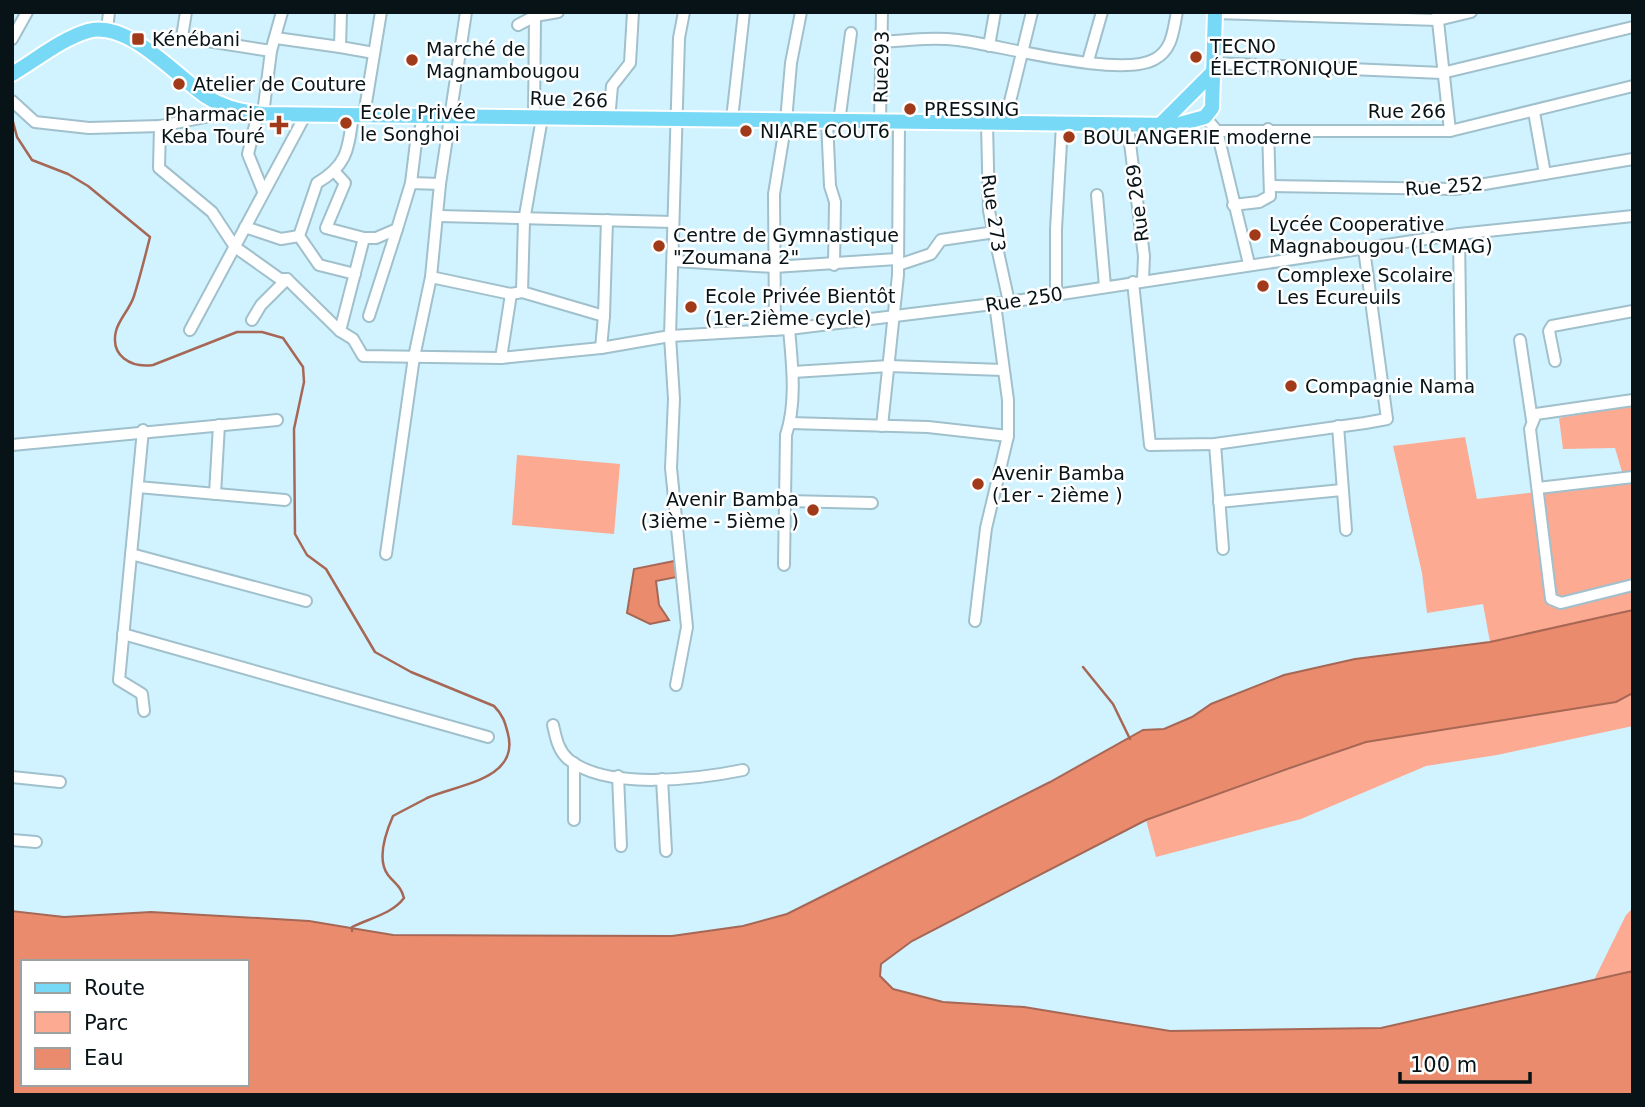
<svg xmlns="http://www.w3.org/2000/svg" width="1645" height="1107" font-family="'DejaVu Sans',sans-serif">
	<rect width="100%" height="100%" fill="#d1f2ff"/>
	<g fill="#fcaa91">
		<path d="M1633,405V610L1490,642L1483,604L1427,613L1422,573L1393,446L1465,437L1477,499L1625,482L1615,448L1563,449L1559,418Z"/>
		<path d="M517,455L620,464L614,534L512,525Z"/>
		<path d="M1633,693V726L1497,755L1426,766L1301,819L1156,857L1146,820L1366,742L1615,702Z"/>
		<path d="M1633,908V971L1594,980L1626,915Z"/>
	</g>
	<g fill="#ea8b6e" stroke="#a66754" stroke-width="2" fill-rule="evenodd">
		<path d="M679,560L677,577L656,581L659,605L669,620L650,624L627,613L634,569Z"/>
		<path d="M1633,610V693L1616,702L1366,742L1290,768L1146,820L912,941L881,964L880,976L893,989L943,1002L1024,1007L1170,1031L1381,1028L1633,971V1095H12V911L64,917L151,912L309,921L393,935L672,936L743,926L787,914L853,881L1050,782L1143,730L1164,729L1192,717L1211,704L1284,675L1355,659L1490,642ZM23,962H247V1084H23Z"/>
	</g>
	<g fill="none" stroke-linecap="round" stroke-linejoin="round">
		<g stroke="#a66754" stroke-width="2.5">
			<path d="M12,118L17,137L32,160L68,174L88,186L150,237C145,257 140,277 134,296C130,309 119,319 116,331C110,356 131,368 153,365L237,332H262L283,338L303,367L304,382L294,429L295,534L307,555L326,569L375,652L411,672L494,706C503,715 505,722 508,734C520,780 455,785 427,798C416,804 404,810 393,816C386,832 376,859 388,875C395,884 401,886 404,898C392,914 370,918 352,927V931"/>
			<path d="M1083,667L1113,704L1130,739"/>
		</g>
		<defs>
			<g id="minor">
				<path d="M186,12L182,37L271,51"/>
				<path d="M341,12L340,47L374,53"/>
				<path d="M1437,12L1450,131"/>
				<path d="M1215,13L1438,20L1471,12"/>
				<path d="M518,25L535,16L558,12"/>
				<path d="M107,30L109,12"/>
				<path d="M276,38L340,47"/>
				<path d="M12,39L27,12"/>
				<path d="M882,42C907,40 934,37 958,40C1000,45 1121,79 1155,59C1173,49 1173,30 1177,12"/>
				<path d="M989,46L995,12"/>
				<path d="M1088,61L1102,12"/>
				<path d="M1212,63L1442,73L1633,27"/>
				<path d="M12,101L35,122L89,128L160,126L236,111"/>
				<path d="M1534,112L1545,174"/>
				<path d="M258,113L248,154L263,191"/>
				<path d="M263,114L271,51L282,12"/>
				<path d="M353,115C348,149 348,165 317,183L299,236L319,265L355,274"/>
				<path d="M364,115L381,12"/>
				<path d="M1205,117L1217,131L1249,264"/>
				<path d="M534,118L535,16"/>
				<path d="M732,119L744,12"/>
				<path d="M609,120L612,86L630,63L633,12"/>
				<path d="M827,121L830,186L835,202L834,265"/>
				<path d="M839,122L851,33"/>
				<path d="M880,122L882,12"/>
				<path d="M1005,122L1032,12"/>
				<path d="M987,123L989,211L1009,302"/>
				<path d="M160,126L159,168L212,212L235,247L280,279H287L340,331L353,339L363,356L501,358L601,348L670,336L789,329L1009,302L1459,234L1633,216"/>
				<path d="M1128,127L1144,256L1143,280"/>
				<path d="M1217,131H1450L1633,86"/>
				<path d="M335,172L345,183L326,228L364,238"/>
				<path d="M411,183L416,142L425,115"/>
				<path d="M1270,186L1455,189L1633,159"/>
				<path d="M1097,195L1105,286"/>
				<path d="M1233,205L1259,202L1270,196L1268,129"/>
				<path d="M439,216L673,222"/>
				<path d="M245,227L281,239L299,236"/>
				<path d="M1459,234L1461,383"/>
				<path d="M674,261L774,267L897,259"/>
				<path d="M898,265L931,254L941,240L995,232"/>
				<path d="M431,277L511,294L522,292L604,316L607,220"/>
				<path d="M1133,282L1150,445L1215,444L1365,423L1387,419L1364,249"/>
				<path d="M522,292L524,221L542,118"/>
				<path d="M1056,294V229L1062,125"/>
				<path d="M369,316L397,229"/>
				<path d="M252,320L261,305L287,279"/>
				<path d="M190,330L306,114"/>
				<path d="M775,330L774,194L786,121L791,63L801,12"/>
				<path d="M340,331L364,238H376L397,229L411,183L440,184"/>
				<path d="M1520,340L1532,420"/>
				<path d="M601,348L604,316"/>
				<path d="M501,358L511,294"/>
				<path d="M1555,361L1549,331L1552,326L1633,311"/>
				<path d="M793,372L889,366L1003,370"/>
				<path d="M1633,400L1536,414L1530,429L1551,599L1561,603L1633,585"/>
				<path d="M790,423L928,427L1008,436"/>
				<path d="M882,426L898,275L899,121"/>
				<path d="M1338,426L1346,530"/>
				<path d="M143,430L119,680L142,694L144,711"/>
				<path d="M1215,444L1223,549"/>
				<path d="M12,445L277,420"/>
				<path d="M138,487L285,500"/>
				<path d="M1538,488L1633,477"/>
				<path d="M215,494L219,425"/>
				<path d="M787,501L872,503"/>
				<path d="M1219,502L1342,490"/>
				<path d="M131,554L306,601"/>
				<path d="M386,554L414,357L431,277L440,184L466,12"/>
				<path d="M784,565L786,435C797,402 792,363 789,329"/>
				<path d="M975,621L986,528L1008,436V400L995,304"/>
				<path d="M123,634L488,737"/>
				<path d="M676,685L687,627L671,468L674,399L670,336L679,38L684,12"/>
				<path d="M553,725C556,738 558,750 568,759C606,791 699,779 743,770"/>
				<path d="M618,776L621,846"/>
				<path d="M12,777L60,782"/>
				<path d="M662,779L666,851"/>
				<path d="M574,820V763"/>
				<path d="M12,840L36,842"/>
			</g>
			<g id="major">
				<path d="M12,74C36,60 61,39 88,31C127,19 177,77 207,97C224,108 243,112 263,114L1176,125L1205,117L1212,108L1215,12"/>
				<path d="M1161,124L1212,73"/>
			</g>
		</defs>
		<use href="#minor" stroke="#a0c0cc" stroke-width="14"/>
		<use href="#major" stroke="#fff" stroke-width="18"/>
		<use href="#minor" stroke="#fff" stroke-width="10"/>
		<use href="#major" stroke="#77d9f5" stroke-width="14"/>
	</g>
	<g fill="#a13a18" stroke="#fff" stroke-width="2.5">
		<rect x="131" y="32" width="14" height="14" rx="3.5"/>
		<circle cx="1196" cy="57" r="7"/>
		<circle cx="412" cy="60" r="7"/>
		<circle cx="179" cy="84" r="7"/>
		<circle cx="910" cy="109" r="7"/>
		<circle cx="346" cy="123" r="7"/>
		<path d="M275.5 114.5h7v7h7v7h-7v7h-7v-7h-7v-7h7z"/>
		<circle cx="746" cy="131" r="7"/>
		<circle cx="1069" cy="137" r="7"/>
		<circle cx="1255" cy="235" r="7"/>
		<circle cx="659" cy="246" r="7"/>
		<circle cx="1263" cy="286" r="7"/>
		<circle cx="691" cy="307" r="7"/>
		<circle cx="1291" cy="386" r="7"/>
		<circle cx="978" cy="484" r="7"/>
		<circle cx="813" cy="510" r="7"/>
	</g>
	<g text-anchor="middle" stroke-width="5" stroke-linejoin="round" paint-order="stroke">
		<g font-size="19" fill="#071317" stroke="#fff" text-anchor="start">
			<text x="152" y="46">Kénébani</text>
			<text x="1210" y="53">TECNO<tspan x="1210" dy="22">ÉLECTRONIQUE</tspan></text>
			<text x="426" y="56">Marché de<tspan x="426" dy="22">Magnambougou</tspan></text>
			<text x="193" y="91">Atelier de Couture</text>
			<text x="924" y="116">PRESSING</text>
			<text x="360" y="119">Ecole Privée<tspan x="360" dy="22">le Songhoi</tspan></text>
			<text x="265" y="121" text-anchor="end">Pharmacie<tspan x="265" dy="22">Keba Touré</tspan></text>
			<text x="760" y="138">NIARE COUT6</text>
			<text x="1083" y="144">BOULANGERIE moderne</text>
			<text x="1269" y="231">Lycée Cooperative<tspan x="1269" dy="22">Magnabougou (LCMAG)</tspan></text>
			<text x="673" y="242">Centre de Gymnastique<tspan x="673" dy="22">"Zoumana 2"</tspan></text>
			<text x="1277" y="282">Complexe Scolaire<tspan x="1277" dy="22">Les Ecureuils</tspan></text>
			<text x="705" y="303">Ecole Privée Bientôt<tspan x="705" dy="22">(1er-2ième cycle)</tspan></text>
			<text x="1305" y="393">Compagnie Nama</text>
			<text x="992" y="480">Avenir Bamba<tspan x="992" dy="22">(1er - 2ième )</tspan></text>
			<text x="799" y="506" text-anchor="end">Avenir Bamba<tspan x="799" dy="22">(3ième - 5ième )</tspan></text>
		</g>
		<g font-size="19" fill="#071317" stroke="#fff">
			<text transform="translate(881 67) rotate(-89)" y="7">Rue293</text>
			<text transform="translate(569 99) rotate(2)" y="7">Rue 266</text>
			<text x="1407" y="118">Rue 266</text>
			<text transform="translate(1444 186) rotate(-4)" y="7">Rue 252</text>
			<text transform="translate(1137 203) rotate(-97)" y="7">Rue 269</text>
			<text transform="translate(994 213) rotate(82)" y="7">Rue 273</text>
			<text transform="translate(1024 299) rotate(-9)" y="7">Rue 250</text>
		</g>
	</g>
	<rect width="1645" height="1107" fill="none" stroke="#071317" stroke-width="28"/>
	<rect x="21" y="960" width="228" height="126" fill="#ffffff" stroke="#9ca1a2" stroke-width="2"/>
	<rect x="35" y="983" width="35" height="10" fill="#77d9f5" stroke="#9ca1a2" stroke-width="2"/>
	<text x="84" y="995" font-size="21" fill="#071317">Route</text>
	<rect x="35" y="1012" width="35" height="21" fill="#fcaa91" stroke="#9ca1a2" stroke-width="2"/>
	<text x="84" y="1030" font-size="21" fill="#071317">Parc</text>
	<rect x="35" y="1048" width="35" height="21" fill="#ea8b6e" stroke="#9ca1a2" stroke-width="2"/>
	<text x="84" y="1065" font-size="21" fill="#071317">Eau</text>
	<path d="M1400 1072v10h130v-10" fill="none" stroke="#071317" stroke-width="3.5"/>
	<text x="1410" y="1072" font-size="21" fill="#071317" stroke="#ffffff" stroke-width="5" paint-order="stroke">100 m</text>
</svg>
